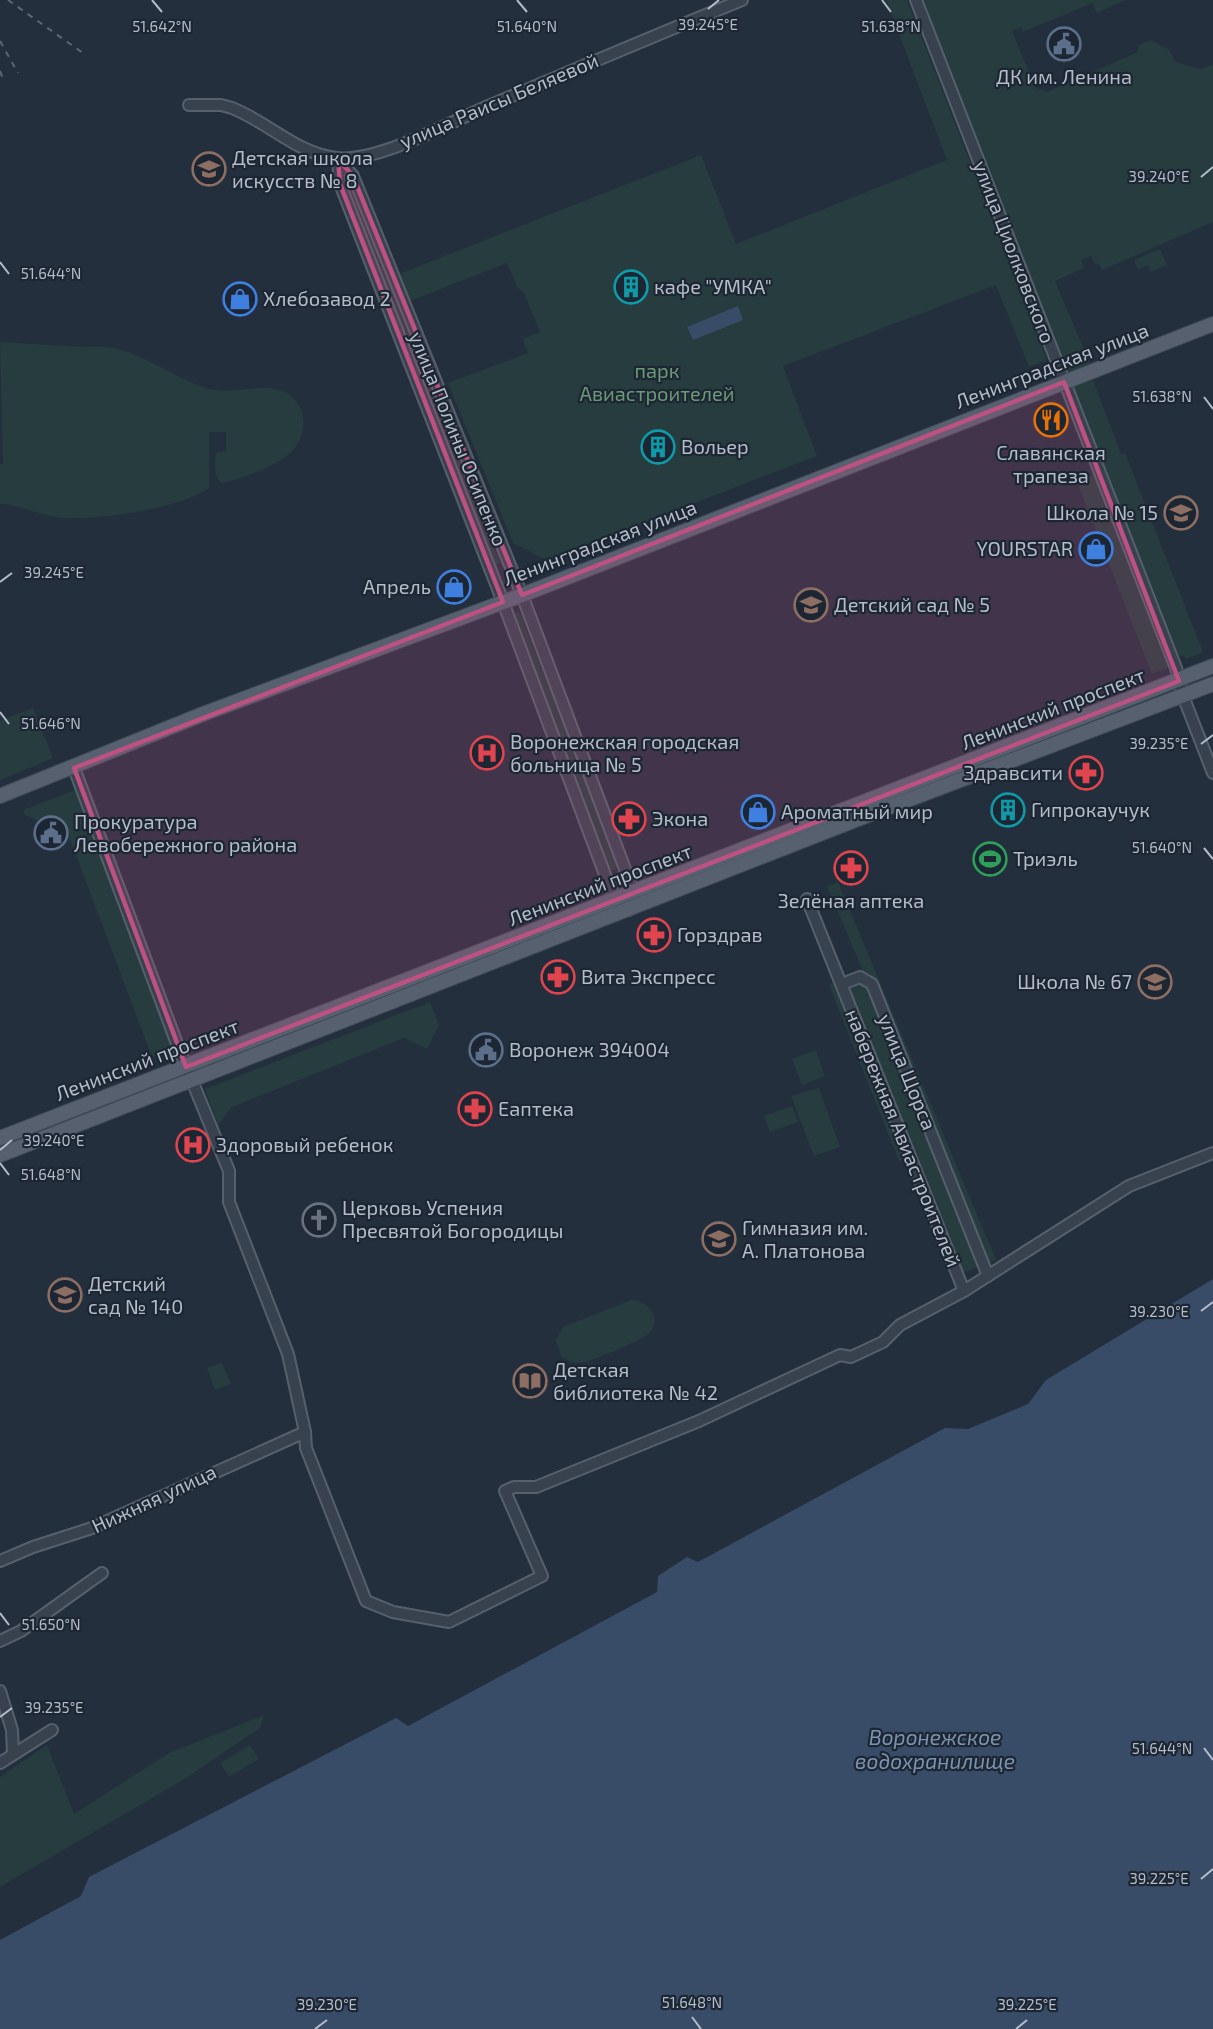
<svg xmlns="http://www.w3.org/2000/svg" width="1213" height="2029" font-family="'Exo 2',sans-serif">
	<rect width="100%" height="100%" fill="#242f3e"/>
	<g fill="#263c3f">
		<path d="M886,0H907L1047,360L1029,367L996,285L783,366L817,456L546,560L513,543L448,383L528,353L523,339L540,332L524,293L517,287L507,263L410,301L399,274L701,155L736,244L947,160Z"/>
		<path d="M922,0H1125L1097,13L1092,3L1023,32L1021,27L1012,31L1035,87L1047,92L1138,52L1139,45L1150,40L1169,50L1176,62L1200,69L1213,64V222L1102,270L1099,263L1095,264L1091,256L1081,260L1084,268L1055,281L1091,366L1072,374L1067,370Z"/>
		<path d="M349,180L351,181L500,563L492,566L345,189V182Z"/>
		<path d="M1160,249L1167,265L1151,272L1148,265L1138,269L1134,260Z"/>
		<path d="M0,342C27,344 55,345 82,347C94,347 107,346 118,349C150,358 176,378 206,388C236,399 284,370 301,410C306,421 303,434 297,445C287,463 242,479 221,483C214,477 214,461 217,453L226,451V432H209V488C181,509 89,522 55,517C36,514 18,504 0,504V464H3Z"/>
		<path d="M1093,380L1121,454L1125,453L1203,652L1186,659L1184,655L1178,658L1073,387Z"/>
		<path d="M1095,475L1170,667L1152,674L1077,482Z"/>
		<path d="M517,612L520,613L618,865L615,870H609L512,617Z"/>
		<path d="M33,708L53,758L0,780V721Z"/>
		<path d="M75,790L175,1048L152,1057L68,834L25,815L23,810Z"/>
		<path d="M838,882L996,1260L955,1276L908,1158L899,1161L829,985L863,971L827,886Z"/>
		<path d="M430,1002L439,1025L427,1049L404,1038L232,1107L218,1125L205,1089Z"/>
		<path d="M816,1050L825,1076L802,1085L792,1059Z"/>
		<path d="M819,1088L840,1147L814,1156L791,1096Z"/>
		<path d="M792,1106L798,1122L770,1132L764,1116Z"/>
		<path d="M631,1300C649,1300 664,1321 648,1334C638,1342 591,1362 578,1363C572,1363 567,1360 561,1356L556,1340L563,1327Z"/>
		<path d="M222,1363L231,1384L215,1390L207,1368Z"/>
		<path d="M264,1715L260,1728L186,1778L0,1887V1777L47,1745L74,1814L169,1753Z"/>
		<path d="M250,1745L259,1759L229,1777L220,1763Z"/>
	</g>
	<g fill="#394c67">
		<path d="M738,306L743,320L693,340L687,327Z"/>
		<path d="M1213,1279V2029H0V1940L81,1896L89,1877L396,1718L408,1726L657,1592L658,1576L687,1557L698,1562L945,1428L968,1429L1028,1404L1046,1380Z"/>
	</g>
	<g fill="none" stroke-linecap="round" stroke-linejoin="round">
		<defs>
			<g id="minor">
				<path d="M916,0L1176,668L1183,696L1213,773"/>
				<path d="M189,105H221L232,108C268,122 297,154 337,158C376,163 449,123 486,107C571,71 656,35 742,0"/>
				<path d="M338,159L353,176L522,595L634,893L629,910L616,900L607,880L503,602L340,184Z"/>
				<path d="M74,768L179,1049L229,1171V1202L288,1354L305,1432L306,1448L366,1601L393,1612L449,1622L542,1576L505,1491L514,1487H536L699,1421L840,1355L851,1357L883,1342L900,1325L964,1291L1129,1186L1213,1153"/>
				<path d="M807,899L964,1291"/>
				<path d="M842,984L860,977L872,984L988,1276"/>
				<path d="M0,1561L33,1547L92,1528L305,1432"/>
				<path d="M0,1641L21,1631L102,1573"/>
				<path d="M0,1691L12,1730L13,1754"/>
				<path d="M0,1763L52,1730"/>
			</g>
			<g id="major">
				<path d="M0,796L203,714L522,595L1213,324"/>
				<path d="M0,1138L1213,666"/>
				<path d="M0,1155L863,817L1213,684"/>
			</g>
		</defs>
		<use href="#minor" stroke="#565f6c" stroke-width="14"/>
		<use href="#major" stroke="#414a57" stroke-width="16"/>
		<use href="#minor" stroke="#38414e" stroke-width="10"/>
		<use href="#major" stroke="#56606e" stroke-width="14"/>
		<g stroke="#5a6575" stroke-width="2" stroke-dasharray="6 6" stroke-linecap="butt">
			<path d="M8,0L83,53"/>
			<path d="M0,41L18,73"/>
			<path d="M0,71L3,79"/>
		</g>
	</g>
	<path fill="#bd5182" fill-opacity="0.2" stroke="#bd5182" stroke-width="4.5" stroke-linejoin="round" d="M338,159L353,176L522,595L1064,382L1179,681L186,1067L74,768L503,602L340,184Z"/>
	<path fill="none" stroke="#b4bcc9" stroke-width="2" d="M152,0L162,12M517,0L527,12M882,0L891,12M708,9L719,0M1201,177L1213,167M0,262L9,274M1204,397L1213,409M0,582L12,573M0,712L9,724M1201,744L1213,735M1204,848L1213,859M0,1150L12,1140M0,1163L9,1175M1201,1311L1213,1302M0,1613L9,1625M0,1717L12,1708M1204,1748L1213,1760M1201,1879L1213,1869M692,2017L701,2029M315,2029L327,2020M1016,2029L1027,2020"/>
	<defs>
		<symbol id="civic-ring" viewBox="-11 -11 22 22"><circle r="9.5" fill="#1d2633" stroke="#5c6f8a" stroke-width="1.5"/><path d="M-.6-6.5H3V-4.5H.6V-3L4-1V1h2V6H-6V1h2V-1L-.6-3ZM-1.2 2.5V6h2.4V2.5Z" fill="#5c6f8a"/></symbol>
		<symbol id="school-ring" viewBox="-11 -11 22 22"><circle r="9.5" fill="#1d2633" stroke="#8d6e63" stroke-width="1.5"/><path d="M0-5L7-2L0 1L-7-2ZM-4 1L0 2.5L4 1V4Q0 6-4 4Z" fill="#8d6e63"/></symbol>
		<symbol id="building-ring" viewBox="-11 -11 22 22"><circle r="9.5" fill="#1d2633" stroke="#0f9aa8" stroke-width="1.5"/><path d="M-4-6H4V6H1V3H-1V6H-4ZM-2.5-4.3h1.7v1.8h-1.7ZM.8-4.3h1.7v1.8H.8ZM-2.5-1h1.7V.8h-1.7ZM.8-1h1.7V.8H.8Z" fill="#0f9aa8"/></symbol>
		<symbol id="shop-ring" viewBox="-11 -11 22 22"><circle r="9.5" fill="#1d2633" stroke="#3f7fe0" stroke-width="1.5"/><path d="M-5-2.5h2.3a2.7 3.5 0 0 1 5.4 0H5L5.5 6h-11ZM-1.5-2.5h3a1.5 2.3 0 0 0-3 0Z" fill="#3f7fe0"/></symbol>
		<symbol id="restaurant-ring" viewBox="-11 -11 22 22"><circle r="9.5" fill="#1d2633" stroke="#e8710a" stroke-width="1.5"/><path d="M-5-6h1v4h1v-4h1v4h1v-4h1v5L-1.5 .5V6h-2V.5L-5-1ZM5-6V6H3V1.5H1.5Q1.5-4 5-6Z" fill="#e8710a"/></symbol>
		<symbol id="hospital-ring" viewBox="-11 -11 22 22"><circle r="9.5" fill="#1d2633" stroke="#e0444e" stroke-width="1.5"/><path d="M-5-5h3v3.5h4V-5h3V5h-3V1.5h-4V5h-3Z" fill="#e0444e"/></symbol>
		<symbol id="pharmacy-ring" viewBox="-11 -11 22 22"><circle r="9.5" fill="#1d2633" stroke="#e0444e" stroke-width="1.5"/><path d="M-2-6h4v4h4v4h-4v4h-4v-4h-4v-4h4Z" fill="#e0444e"/></symbol>
		<symbol id="stadium-ring" viewBox="-11 -11 22 22"><circle r="9.5" fill="#1d2633" stroke="#2e9e5b" stroke-width="1.5"/><path d="M0-5a6.5 5 0 1 0 0 10a6.5 5 0 1 0 0-10ZM-3.5-1.8h7v3.6h-7Z" fill="#2e9e5b"/></symbol>
		<symbol id="church-ring" viewBox="-11 -11 22 22"><circle r="9.5" fill="#1d2633" stroke="#6b7280" stroke-width="1.5"/><path d="M-1.2-6h2.4v3.5h3.3v2.4h-3.3V6h-2.4V-.1h-3.3v-2.4h3.3Z" fill="#6b7280"/></symbol>
		<symbol id="library-ring" viewBox="-11 -11 22 22"><circle r="9.5" fill="#1d2633" stroke="#8d6e63" stroke-width="1.5"/><path d="M-6-4Q-3-5.5-.7-3.5V5Q-3 3-6 4ZM6-4Q3-5.5 .7-3.5V5Q3 3 6 4Z" fill="#8d6e63"/></symbol>
	</defs>
	<g fill-rule="evenodd">
		<use href="#civic-ring" x="1045" y="25" width="38" height="38"/>
		<use href="#school-ring" x="190" y="150" width="38" height="38"/>
		<use href="#building-ring" x="612" y="268" width="38" height="38"/>
		<use href="#shop-ring" x="221" y="280" width="38" height="38"/>
		<use href="#restaurant-ring" x="1032" y="401" width="38" height="38"/>
		<use href="#building-ring" x="639" y="428" width="38" height="38"/>
		<use href="#school-ring" x="1162" y="494" width="38" height="38"/>
		<use href="#shop-ring" x="1077" y="530" width="38" height="38"/>
		<use href="#shop-ring" x="435" y="568" width="38" height="38"/>
		<use href="#school-ring" x="792" y="586" width="38" height="38"/>
		<use href="#hospital-ring" x="468" y="734" width="38" height="38"/>
		<use href="#pharmacy-ring" x="1067" y="754" width="38" height="38"/>
		<use href="#building-ring" x="989" y="791" width="38" height="38"/>
		<use href="#shop-ring" x="739" y="793" width="38" height="38"/>
		<use href="#pharmacy-ring" x="610" y="800" width="38" height="38"/>
		<use href="#civic-ring" x="32" y="814" width="38" height="38"/>
		<use href="#stadium-ring" x="971" y="840" width="38" height="38"/>
		<use href="#pharmacy-ring" x="832" y="849" width="38" height="38"/>
		<use href="#pharmacy-ring" x="635" y="916" width="38" height="38"/>
		<use href="#pharmacy-ring" x="539" y="958" width="38" height="38"/>
		<use href="#school-ring" x="1136" y="963" width="38" height="38"/>
		<use href="#civic-ring" x="467" y="1031" width="38" height="38"/>
		<use href="#pharmacy-ring" x="456" y="1090" width="38" height="38"/>
		<use href="#hospital-ring" x="174" y="1126" width="38" height="38"/>
		<use href="#church-ring" x="300" y="1201" width="38" height="38"/>
		<use href="#school-ring" x="700" y="1220" width="38" height="38"/>
		<use href="#school-ring" x="46" y="1276" width="38" height="38"/>
		<use href="#library-ring" x="511" y="1362" width="38" height="38"/>
	</g>
	<g text-anchor="middle" stroke-width="4.5" stroke-linejoin="round" paint-order="stroke">
		<g font-size="20" fill="#b4bcc9" stroke="#1d2633" text-anchor="start">
			<text x="1064" y="84" text-anchor="middle">ДК им. Ленина</text>
			<text x="232" y="165">Детская школа<tspan x="232" dy="23">искусств № 8</tspan></text>
			<text x="654" y="294">кафе "УМКА"</text>
			<text x="263" y="306">Хлебозавод 2</text>
			<text x="681" y="454">Вольер</text>
			<text x="1051" y="460" text-anchor="middle">Славянская<tspan x="1051" dy="23">трапеза</tspan></text>
			<text x="1158" y="520" text-anchor="end">Школа № 15</text>
			<text x="1073" y="556" text-anchor="end">YOURSTAR</text>
			<text x="431" y="594" text-anchor="end">Апрель</text>
			<text x="834" y="612">Детский сад № 5</text>
			<text x="510" y="749">Воронежская городская<tspan x="510" dy="23">больница № 5</tspan></text>
			<text x="1063" y="780" text-anchor="end">Здравсити</text>
			<text x="1031" y="817">Гипрокаучук</text>
			<text x="781" y="819">Ароматный мир</text>
			<text x="652" y="826">Экона</text>
			<text x="74" y="829">Прокуратура<tspan x="74" dy="23">Левобережного района</tspan></text>
			<text x="1013" y="866">Триэль</text>
			<text x="851" y="908" text-anchor="middle">Зелёная аптека</text>
			<text x="677" y="942">Горздрав</text>
			<text x="581" y="984">Вита Экспресс</text>
			<text x="1132" y="989" text-anchor="end">Школа № 67</text>
			<text x="509" y="1057">Воронеж 394004</text>
			<text x="498" y="1116">Еаптека</text>
			<text x="216" y="1152">Здоровый ребенок</text>
			<text x="342" y="1215">Церковь Успения<tspan x="342" dy="23">Пресвятой Богородицы</tspan></text>
			<text x="742" y="1235">Гимназия им.<tspan x="742" dy="23">А. Платонова</tspan></text>
			<text x="88" y="1291">Детский<tspan x="88" dy="23">сад № 140</tspan></text>
			<text x="553" y="1377">Детская<tspan x="553" dy="23">библиотека № 42</tspan></text>
		</g>
		<g font-size="20" fill="#b4bcc9" stroke="#1d2633">
			<text transform="translate(499 101) rotate(-23)" y="7">улица Раисы Беляевой</text>
			<text transform="translate(1014 252) rotate(69)" y="7">улица Циолковского</text>
			<text transform="translate(1052 366) rotate(-21)" y="7">Ленинградская улица</text>
			<text transform="translate(458 439) rotate(68)" y="7">улица Полины Осипенко</text>
			<text transform="translate(600 543) rotate(-21)" y="7">Ленинградская улица</text>
			<text transform="translate(1053 709) rotate(-21)" y="7">Ленинский проспект</text>
			<text transform="translate(600 885) rotate(-21)" y="7">Ленинский проспект</text>
			<text transform="translate(147 1060) rotate(-21)" y="7">Ленинский проспект</text>
			<text transform="translate(907 1072) rotate(68)" y="7">улица Щорса</text>
			<text transform="translate(903 1138) rotate(68)" y="7">набережная Авиастроителей</text>
			<text transform="translate(154 1499) rotate(-25)" y="7">Нижняя улица</text>
		</g>
		<g font-size="20" fill="#6b9a76" stroke="#1d2633">
			<text x="657" y="378">парк<tspan x="657" dy="23">Авиастроителей</tspan></text>
		</g>
		<g font-size="21" font-style="italic" fill="#7c92b1" stroke="#1d2633">
			<text x="935" y="1745">Воронежское<tspan x="935" dy="24">водохранилище</tspan></text>
		</g>
	</g>
	<g font-size="15" text-anchor="middle" fill="#b4bcc9" stroke="#1d2633" stroke-width="4.5" stroke-linejoin="round" paint-order="stroke">
		<text x="708" y="30">39.245°E</text>
		<text x="162" y="32">51.642°N</text>
		<text x="527" y="32">51.640°N</text>
		<text x="891" y="32">51.638°N</text>
		<text x="1159" y="182">39.240°E</text>
		<text x="51" y="279">51.644°N</text>
		<text x="1162" y="402">51.638°N</text>
		<text x="54" y="578">39.245°E</text>
		<text x="51" y="729">51.646°N</text>
		<text x="1159" y="749">39.235°E</text>
		<text x="1162" y="853">51.640°N</text>
		<text x="54" y="1146">39.240°E</text>
		<text x="51" y="1180">51.648°N</text>
		<text x="1159" y="1317">39.230°E</text>
		<text x="51" y="1630">51.650°N</text>
		<text x="54" y="1713">39.235°E</text>
		<text x="1162" y="1754">51.644°N</text>
		<text x="1159" y="1884">39.225°E</text>
		<text x="692" y="2008">51.648°N</text>
		<text x="327" y="2010">39.230°E</text>
		<text x="1027" y="2010">39.225°E</text>
	</g>
</svg>
